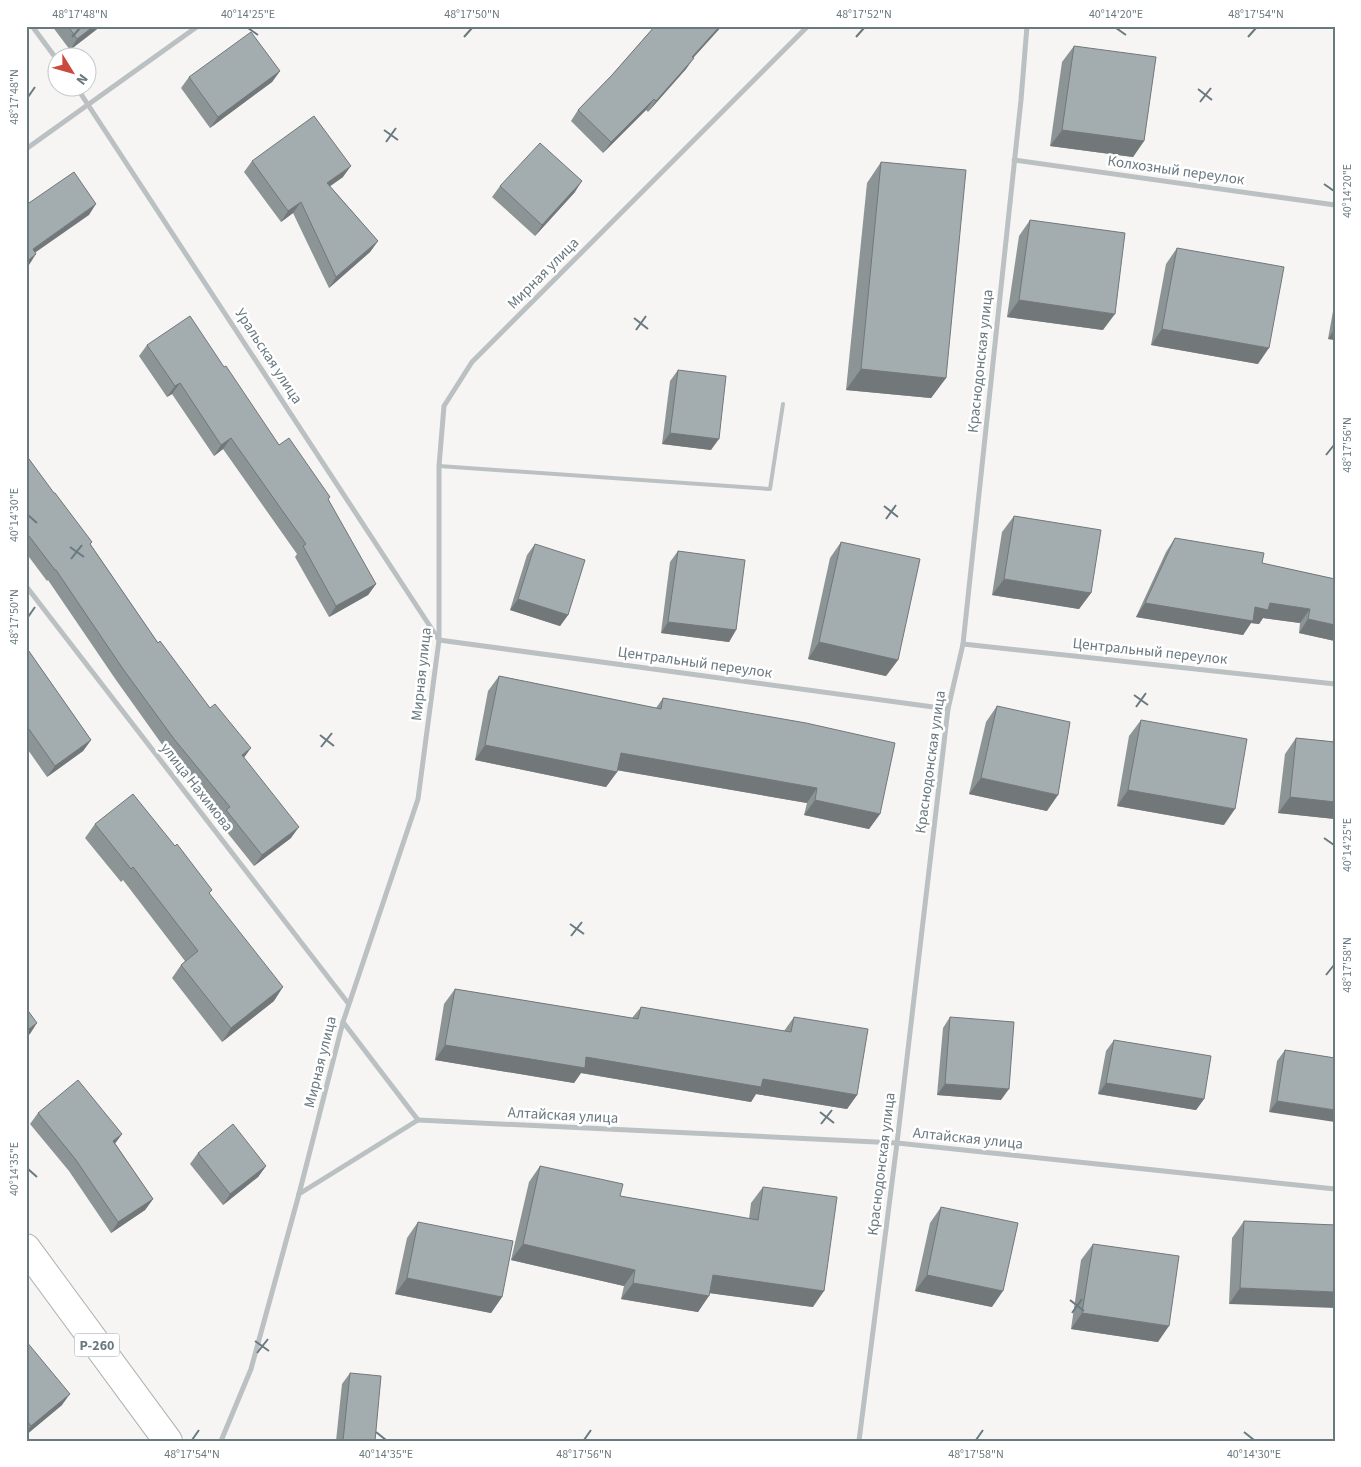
<svg xmlns="http://www.w3.org/2000/svg" width="1361" height="1467" font-family="'Source Sans 3',sans-serif">
	<rect width="100%" height="100%" fill="#f6f5f3"/>
	<g fill="none" stroke-linecap="round" stroke-linejoin="round">
		<defs>
			<path id="highway" d="M26,1248L168,1441"/>
		</defs>
		<use href="#highway" stroke="#afb3b5" stroke-width="30"/>
		<path stroke="#bbc0c2" stroke-width="4" d="M439,466L770,489L783,404"/>
		<g stroke="#bbc0c2" stroke-width="5">
			<path d="M32,26L58,61"/>
			<path d="M77,88L439,640L948,709"/>
			<path d="M26,149L198,26"/>
			<path d="M1014,160L1335,205"/>
			<path d="M26,586L348,1003"/>
			<path d="M963,644L1335,684"/>
			<path d="M343,1022L418,1120"/>
			<path d="M418,1120L897,1143L1335,1189"/>
			<path d="M299,1194L418,1120"/>
			<path d="M221,1441L251,1369L299,1194L343,1022L418,799L439,640V466L444,406L472,362L808,26"/>
			<path d="M859,1441L897,1143L948,709L963,644L1021,100L1027,26"/>
		</g>
		<use href="#highway" stroke="#fff" stroke-width="28"/>
	</g>
	<g fill="#8c9496">
		<path d="M52,26H101L70,50Z"/>
		<path d="M653,26H722L693,58L686,69L648,112L646,110L603,153L571,121L578,110L612,75L654,27Z"/>
		<path d="M1074,46L1144,141L1133,157L1050,146L1062,62Z"/>
		<path d="M280,71L272,82L210,128L181,88L189,77Z"/>
		<path d="M252,161L343,177L330,186L378,241L370,252L329,288L293,213L281,222L244,172Z"/>
		<path d="M881,162L946,378L931,398L846,390L867,183Z"/>
		<path d="M500,186L575,192L535,236L492,197Z"/>
		<path d="M1030,220L1103,330L1007,317L1019,236Z"/>
		<path d="M1177,248L1258,364L1151,345L1166,264Z"/>
		<path d="M1335,300V340L1328,339Z"/>
		<path d="M147,345L224,367L279,445L330,497L328,500L376,584L368,595L329,617L295,557L297,554L223,449L214,456L172,394L167,397L139,356Z"/>
		<path d="M678,370L711,450L662,444L670,381Z"/>
		<path d="M26,455L91,545L158,643L244,758L291,838L254,866L218,821L221,817L166,750L116,680L48,580L47,581L26,553Z"/>
		<path d="M1014,516L1091,593L1079,609L992,595L1002,532Z"/>
		<path d="M1175,538L1262,563L1335,579V641L1299,633L1300,623L1263,618L1259,624L1251,623L1243,635L1136,617L1166,552Z"/>
		<path d="M841,542L898,660L886,676L808,659L830,558Z"/>
		<path d="M535,544L568,615L560,626L510,610L527,555Z"/>
		<path d="M678,551L736,630L729,642L661,633L670,562Z"/>
		<path d="M26,647L91,740L83,751L47,777L26,747Z"/>
		<path d="M499,676L656,708L663,698L880,814L869,829L804,815L807,803L617,770V772L606,787L475,760L488,691Z"/>
		<path d="M997,706L1047,811L969,794L986,722Z"/>
		<path d="M1141,720L1224,825L1117,806L1129,736Z"/>
		<path d="M1296,738L1335,742V819L1278,813L1285,754Z"/>
		<path d="M95,824L209,894L274,1001L222,1042L172,978L181,965L185,961L123,880L121,882L85,838Z"/>
		<path d="M455,989L632,1018L641,1007L784,1031L794,1017L857,1095L847,1109L756,1094L751,1102L581,1073L574,1083L435,1060L444,1004Z"/>
		<path d="M950,1017L1001,1100L937,1095L943,1028Z"/>
		<path d="M1114,1040L1204,1099L1196,1110L1098,1094L1106,1051Z"/>
		<path d="M1285,1050L1335,1058L1269,1112L1277,1061Z"/>
		<path d="M38,1113L122,1134L115,1143L153,1199L145,1210L111,1233L69,1171L30,1124Z"/>
		<path d="M198,1153L266,1166L258,1177L223,1205L190,1164Z"/>
		<path d="M540,1166L620,1196L749,1219L751,1203L763,1187L813,1307L710,1293L698,1312L621,1299L624,1286L511,1260L529,1182Z"/>
		<path d="M941,1207L992,1307L915,1291L930,1223Z"/>
		<path d="M1244,1221L1335,1225L1229,1304L1232,1238Z"/>
		<path d="M418,1222L502,1297L491,1313L395,1294L407,1238Z"/>
		<path d="M1093,1244L1158,1342L1071,1329L1081,1260Z"/>
		<path d="M26,1341L62,1405L26,1435Z"/>
		<path d="M350,1373L375,1441H336L342,1384Z"/>
	</g>
	<g fill="#72787a">
		<path d="M94,26H101L70,50L77,39Z"/>
		<path d="M720,26H722L684,68L692,57Z"/>
		<path d="M694,58L686,69L648,112L656,101Z"/>
		<path d="M280,71L272,82L210,128L218,117Z"/>
		<path d="M654,99L646,110L603,153L611,142Z"/>
		<path d="M1062,130L1144,141L1133,157L1050,146Z"/>
		<path d="M351,166L343,177L319,194L327,183Z"/>
		<path d="M582,181L575,192L535,236L542,225Z"/>
		<path d="M301,202L293,213L281,222L288,211Z"/>
		<path d="M96,204L89,215L26,259L33,249Z"/>
		<path d="M378,241L370,252L329,288L336,277Z"/>
		<path d="M36,254L29,265L26,267V262Z"/>
		<path d="M1019,300L1115,314L1103,330L1007,317Z"/>
		<path d="M1162,329L1269,348L1258,364L1151,345Z"/>
		<path d="M1335,329V340L1328,339Z"/>
		<path d="M861,369L946,378L931,398L846,390Z"/>
		<path d="M180,383L172,394L167,397L175,386Z"/>
		<path d="M670,433L719,439L711,450L662,444Z"/>
		<path d="M231,438L223,449L214,456L221,445Z"/>
		<path d="M1004,579L1091,593L1079,609L992,595Z"/>
		<path d="M376,584L368,595L329,617L336,606Z"/>
		<path d="M518,599L568,615L560,626L510,610Z"/>
		<path d="M1145,603L1255,607L1270,603L1310,609L1300,623L1263,618L1259,624L1251,623L1243,635L1136,617Z"/>
		<path d="M1308,619L1335,625V641L1299,633Z"/>
		<path d="M668,622L736,630L729,642L661,633Z"/>
		<path d="M819,642L898,660L886,676L808,659Z"/>
		<path d="M91,740L83,751L47,777L55,766Z"/>
		<path d="M485,745L617,772L606,787L475,760Z"/>
		<path d="M251,748L243,759L242,755Z"/>
		<path d="M621,753L817,788L807,803L610,769Z"/>
		<path d="M981,778L1058,795L1047,811L969,794Z"/>
		<path d="M1128,790L1235,809L1224,825L1117,806Z"/>
		<path d="M1290,797L1335,802V819L1278,813Z"/>
		<path d="M815,800L880,814L869,829L804,815Z"/>
		<path d="M299,827L291,838L254,866L262,855Z"/>
		<path d="M283,987L274,1001L222,1042L231,1028Z"/>
		<path d="M37,1023L30,1034L26,1036V1031Z"/>
		<path d="M445,1045L586,1057L763,1079L857,1095L847,1109L756,1094L751,1102L581,1073L574,1083L435,1060Z"/>
		<path d="M1106,1083L1204,1099L1196,1110L1098,1094Z"/>
		<path d="M945,1084L1009,1089L1001,1100L937,1095Z"/>
		<path d="M1277,1101L1335,1110V1122L1269,1112Z"/>
		<path d="M122,1134L114,1145L113,1141Z"/>
		<path d="M266,1166L258,1177L223,1205L230,1194Z"/>
		<path d="M153,1199L145,1210L111,1233L118,1222Z"/>
		<path d="M523,1244L635,1270L624,1286L511,1260Z"/>
		<path d="M713,1275L824,1291L813,1307L701,1292Z"/>
		<path d="M927,1275L1003,1291L992,1307L915,1291Z"/>
		<path d="M407,1278L502,1297L491,1313L395,1294Z"/>
		<path d="M633,1283L709,1296L698,1312L621,1299Z"/>
		<path d="M1240,1288L1335,1292V1308L1229,1304Z"/>
		<path d="M1082,1313L1169,1326L1158,1342L1071,1329Z"/>
		<path d="M70,1394L62,1405L26,1435V1433L31,1426Z"/>
	</g>
	<g fill="#a3acaf" stroke="#72787a">
		<path d="M68,26H94L77,39Z"/>
		<path d="M655,26H720L692,57L694,58L656,101L654,99L611,142L578,110L612,75Z"/>
		<path d="M251,32L280,71L218,117L189,77Z"/>
		<path d="M1074,46L1156,57L1144,141L1062,130Z"/>
		<path d="M314,116L351,166L327,183L378,241L336,277L301,202L288,211L252,161Z"/>
		<path d="M540,143L582,181L542,225L500,186Z"/>
		<path d="M881,162L966,170L946,378L861,369Z"/>
		<path d="M74,172L96,204L33,249L36,254L26,262V205Z"/>
		<path d="M1030,220L1125,233L1115,314L1019,300Z"/>
		<path d="M1177,248L1284,267L1269,348L1162,329Z"/>
		<path d="M190,316L224,367L226,366L279,445L289,438L330,497L328,499L376,584L336,606L303,546L306,544L231,438L221,445L180,383L175,386L147,345Z"/>
		<path d="M678,370L726,376L719,439L670,433Z"/>
		<path d="M26,455L54,493H55L92,542L90,544L158,643L160,641L210,708L215,704L251,748L242,755L299,827L262,855L226,810L230,807L174,739L123,669L56,570H55L26,532Z"/>
		<path d="M1014,516L1101,530L1091,593L1004,579Z"/>
		<path d="M1175,538L1264,553L1262,563L1335,579V625L1308,619L1310,609L1270,603L1268,610L1255,607L1253,621L1145,603Z"/>
		<path d="M841,542L920,559L898,660L819,642Z"/>
		<path d="M535,544L585,560L568,615L518,599Z"/>
		<path d="M678,551L745,560L736,630L668,622Z"/>
		<path d="M26,647L91,740L55,766L26,725Z"/>
		<path d="M499,676L661,709L663,698L806,723L895,743L880,814L815,800L817,788L621,753L617,772L485,745Z"/>
		<path d="M997,706L1070,722L1058,795L981,778Z"/>
		<path d="M1141,720L1247,739L1235,809L1128,790Z"/>
		<path d="M1296,738L1335,742V802L1290,797Z"/>
		<path d="M133,794L175,846L177,844L212,890L209,893L283,987L231,1028L181,965L198,951L133,867L131,869L95,824Z"/>
		<path d="M455,989L638,1019L641,1007L791,1032L794,1017L868,1029L857,1095L763,1079L761,1087L586,1057L585,1068L445,1045Z"/>
		<path d="M26,1008L37,1023L26,1031Z"/>
		<path d="M950,1017L1014,1022L1009,1089L945,1084Z"/>
		<path d="M1114,1040L1211,1056L1204,1099L1106,1083Z"/>
		<path d="M1285,1050L1335,1058V1110L1277,1101Z"/>
		<path d="M78,1080L122,1134L113,1141L153,1199L118,1222L76,1160L38,1113Z"/>
		<path d="M233,1124L266,1166L230,1194L198,1153Z"/>
		<path d="M540,1166L623,1184L620,1196L758,1220L763,1187L837,1197L824,1291L713,1275L709,1296L633,1283L635,1270L523,1244Z"/>
		<path d="M941,1207L1018,1223L1003,1291L927,1275Z"/>
		<path d="M1244,1221L1335,1225V1292L1240,1288Z"/>
		<path d="M418,1222L513,1241L502,1297L407,1278Z"/>
		<path d="M1093,1244L1179,1256L1169,1326L1082,1313Z"/>
		<path d="M26,1341L70,1394L31,1426L26,1419Z"/>
		<path d="M350,1373L381,1376L375,1441H343Z"/>
	</g>
	<path fill="none" stroke="#697980" stroke-width="2" d="M248,28L258,35M1116,28L1126,35M72,37L80,28M464,37L472,28M856,37L864,28M1248,37L1256,28M1198,89L1212,100M28,97L35,87M1200,102L1211,88M384,130L398,140M386,142L396,128M1324,184L1334,191M634,318L648,329M636,330L646,316M1326,455L1334,445M884,506L898,517M28,515L37,523M886,519L896,505M70,547L84,557M71,559L82,545M28,617L35,607M1134,695L1148,705M1136,707L1146,693M320,735L334,746M321,747L332,733M1324,838L1334,845M570,924L584,934M571,936L582,922M1326,975L1334,965M820,1112L834,1123M821,1124L832,1110M28,1169L37,1177M1070,1300L1084,1311M1072,1313L1082,1299M255,1341L269,1351M257,1353L268,1339M376,1432L386,1440M1244,1432L1254,1440M192,1440L199,1430M584,1440L591,1430M976,1440L983,1430"/>
	<g text-anchor="middle" stroke-width="5" stroke-linejoin="round" paint-order="stroke">
		<rect fill="#fff" stroke="#96a1a6" stroke-width="1" x="74.5" y="1333.5" width="45" height="23" rx="4"/>
		<g font-size="14" font-weight="bold" fill="#697980">
			<text x="97" y="1350">Р-260</text>
		</g>
		<g font-size="15" fill="#697980" stroke="#fff">
			<text transform="translate(1176 170) rotate(8)" y="5">Колхозный переулок</text>
			<text transform="translate(543 273) rotate(-45)" y="5">Мирная улица</text>
			<text transform="translate(269 356) rotate(57)" y="5">Уральская улица</text>
			<text transform="translate(980 361) rotate(-84)" y="5">Краснодонская улица</text>
			<text transform="translate(1150 651) rotate(6)" y="5">Центральный переулок</text>
			<text transform="translate(695 662) rotate(8)" y="5">Центральный переулок</text>
			<text transform="translate(421 674) rotate(-84)" y="5">Мирная улица</text>
			<text transform="translate(930 762) rotate(-82)" y="5">Краснодонская улица</text>
			<text transform="translate(197 787) rotate(52)" y="5">улица Нахимова</text>
			<text transform="translate(320 1062) rotate(-76)" y="5">Мирная улица</text>
			<text transform="translate(563 1115) rotate(3)" y="5">Алтайская улица</text>
			<text transform="translate(968 1138) rotate(6)" y="5">Алтайская улица</text>
			<text transform="translate(881 1164) rotate(-83)" y="5">Краснодонская улица</text>
		</g>
	</g>
	<rect width="1361" height="1467" fill="none" stroke="#ffffff" stroke-width="55"/>
	<g transform="translate(72 72) rotate(127)"><circle r="24" fill="#ffffff" stroke="#c3c9cc"/>
	<path d="M0-4L9 19L0 12L-9 19Z" fill="#cc493d"/>
	<text y="-8" font-size="14" font-weight="bold" text-anchor="middle" fill="#697980">N</text>
	</g>
	<rect x="28" y="28" width="1306" height="1412" fill="none" stroke="#697980" stroke-width="2"/>
	<g font-size="12" text-anchor="middle" fill="#697980">
		<text x="80" y="18">48°17'48"N</text>
		<text x="248" y="18">40°14'25"E</text>
		<text x="472" y="18">48°17'50"N</text>
		<text x="864" y="18">48°17'52"N</text>
		<text x="1116" y="18">40°14'20"E</text>
		<text x="1256" y="18">48°17'54"N</text>
		<text transform="translate(14 97) rotate(-90)" y="4">48°17'48"N</text>
		<text transform="translate(1347 191) rotate(-90)" y="4">40°14'20"E</text>
		<text transform="translate(1347 445) rotate(-90)" y="4">48°17'56"N</text>
		<text transform="translate(14 515) rotate(-90)" y="4">40°14'30"E</text>
		<text transform="translate(14 617) rotate(-90)" y="4">48°17'50"N</text>
		<text transform="translate(1347 845) rotate(-90)" y="4">40°14'25"E</text>
		<text transform="translate(1347 965) rotate(-90)" y="4">48°17'58"N</text>
		<text transform="translate(14 1169) rotate(-90)" y="4">40°14'35"E</text>
		<text x="192" y="1458">48°17'54"N</text>
		<text x="386" y="1458">40°14'35"E</text>
		<text x="584" y="1458">48°17'56"N</text>
		<text x="976" y="1458">48°17'58"N</text>
		<text x="1254" y="1458">40°14'30"E</text>
	</g>
</svg>
